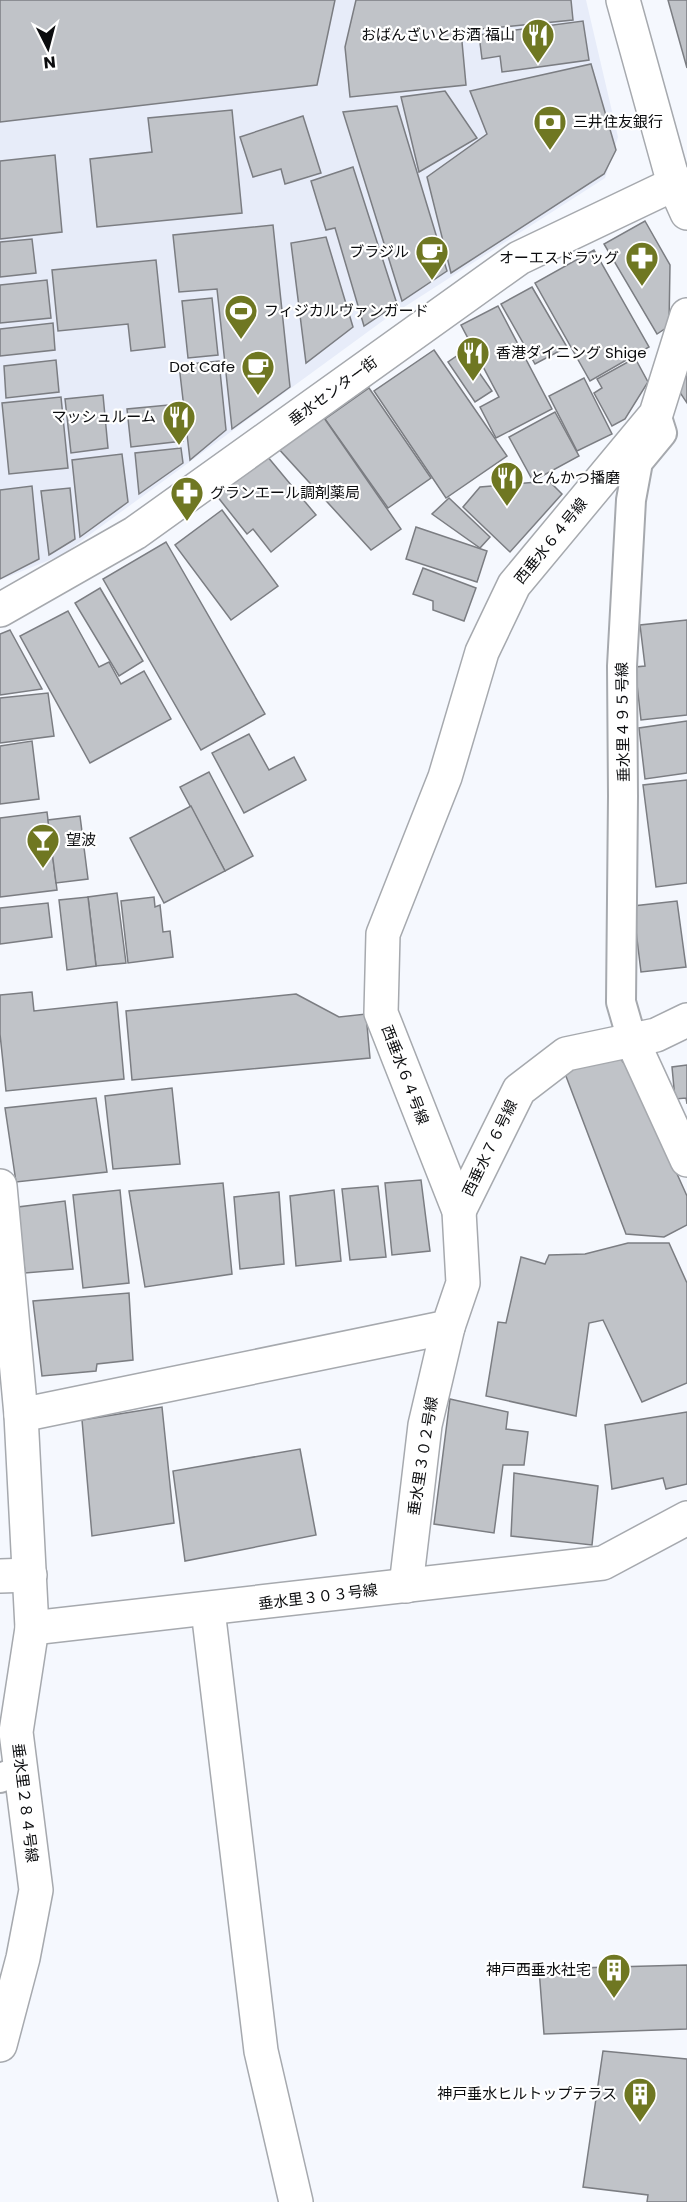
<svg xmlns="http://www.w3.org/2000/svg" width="687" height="2202" font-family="Poppins,'Noto Sans JP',sans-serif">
	<rect width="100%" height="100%" fill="#f5f8fe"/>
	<path fill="#e7ecf9" d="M0,0H586L618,137L605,178L384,320L62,555L0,580Z"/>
	<g fill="#c0c3c8" stroke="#7b7d82" stroke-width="1.5">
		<path d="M0,0H335L317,85L0,122Z"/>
		<path d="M356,0H571L573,20L461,31L466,85L350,97L345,47Z"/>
		<path d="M668,0H687V68Z"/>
		<path d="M583,21L589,60L502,72L500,56L482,59L479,35Z"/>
		<path d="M591,64L616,150L604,174L451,273L427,177L487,134L470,91Z"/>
		<path d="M445,91L477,138L419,172L401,97Z"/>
		<path d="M397,106L447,271L402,301L343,112Z"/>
		<path d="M232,110L242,213L97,227L90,159L152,152L148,118Z"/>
		<path d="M303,116L321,173L285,184L281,169L253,177L240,137Z"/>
		<path d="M55,155L62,232L0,239V161Z"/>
		<path d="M353,167L397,304L364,326L335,228L326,230L311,181Z"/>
		<path d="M645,221L670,265L669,326L657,334L604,244Z"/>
		<path d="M273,225L290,387L232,429L217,289L179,292L173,235Z"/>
		<path d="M326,237L353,327L306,363L291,243Z"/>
		<path d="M32,239L36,273L0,277V242Z"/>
		<path d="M594,250L649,347L590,381L535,283Z"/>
		<path d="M156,260L165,347L131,351L128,324L58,331L52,270Z"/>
		<path d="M47,280L51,318L0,323V285Z"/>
		<path d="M532,287L567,347L535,364L501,304Z"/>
		<path d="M212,298L218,355L188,358L182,301Z"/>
		<path d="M498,306L552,409L496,438L480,407L499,397L461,325Z"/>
		<path d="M53,323L55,350L0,356V329Z"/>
		<path d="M434,350L507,456L446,498L374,391Z"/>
		<path d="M464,351L492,391L475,402L448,362Z"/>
		<path d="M635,358L648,382L625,419L612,426L594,393L602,388L597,379Z"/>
		<path d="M56,360L59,392L6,398L4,366Z"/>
		<path d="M219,361L226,430L190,460L179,365Z"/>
		<path d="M687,375V403L677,388Z"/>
		<path d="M584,378L612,434L577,451L549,396Z"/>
		<path d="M369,388L431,478L388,508L325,419Z"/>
		<path d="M103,395L108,448L71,453L65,399Z"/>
		<path d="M61,397L68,468L9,474L2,403Z"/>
		<path d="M179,404L183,441L131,447L127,409Z"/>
		<path d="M555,412L579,456L533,481L509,437Z"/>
		<path d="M322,415L401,529L371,550L277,447Z"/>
		<path d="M181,448L183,463L139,494L135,453Z"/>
		<path d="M122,454L128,502L80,537L72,460Z"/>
		<path d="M267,456L316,515L271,552L253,529L247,534L217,496Z"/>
		<path d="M549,481L562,494L510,552L463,507L480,487Z"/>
		<path d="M32,486L39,559L0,579V490Z"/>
		<path d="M70,488L75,539L49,555L41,491Z"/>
		<path d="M449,498L490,537L480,548L432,514Z"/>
		<path d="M222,510L278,586L231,620L175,545Z"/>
		<path d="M416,527L487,551L477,582L406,559Z"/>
		<path d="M166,542L265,714L201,750L103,579Z"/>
		<path d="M423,568L476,588L464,621L433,610V601L413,594Z"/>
		<path d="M100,588L143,661L119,676L75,603Z"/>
		<path d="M68,611L99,667L109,662L121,684L144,671L171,719L90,763L20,636Z"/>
		<path d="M687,620V715L641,720L635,667L645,666L640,625Z"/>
		<path d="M10,630L42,689L0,695V634Z"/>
		<path d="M48,693L54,736L0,743V698Z"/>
		<path d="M687,721V773L645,779L639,728Z"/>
		<path d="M249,734L269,770L294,757L306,780L244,813L212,753Z"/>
		<path d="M32,741L39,799L0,804V746Z"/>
		<path d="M209,772L253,856L225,871L180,787Z"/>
		<path d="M687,780V883L656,887L643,785Z"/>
		<path d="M191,806L225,871L164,903L130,838Z"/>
		<path d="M47,812L57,890L0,897V818Z"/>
		<path d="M80,816L88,879L56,883L48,820Z"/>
		<path d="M117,893L126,963L96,966L88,897Z"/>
		<path d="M88,897L96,966L67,970L59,900Z"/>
		<path d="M154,897L155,907L160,905L163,932L170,931L173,957L128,963L121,901Z"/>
		<path d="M677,901L686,967L641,972L633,906Z"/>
		<path d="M48,903L52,937L0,944V908Z"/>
		<path d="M32,992L34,1011L117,1002L124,1079L6,1091L0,1034V995Z"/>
		<path d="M296,994L339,1017L366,1014L370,1058L132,1080L126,1011Z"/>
		<path d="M616,1053L631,1072L687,1196V1225L664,1237L626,1234L564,1071Z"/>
		<path d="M687,1065V1104L686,1098L675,1099L672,1067Z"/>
		<path d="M172,1088L180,1164L113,1169L105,1096Z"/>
		<path d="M96,1098L107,1172L16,1182L5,1108Z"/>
		<path d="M421,1180L430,1251L392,1255L385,1183Z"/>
		<path d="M223,1183L232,1274L145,1287L129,1191Z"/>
		<path d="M378,1186L386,1257L350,1260L342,1189Z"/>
		<path d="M120,1190L129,1283L83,1288L73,1195Z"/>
		<path d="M334,1190L341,1261L296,1266L290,1196Z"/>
		<path d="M279,1192L284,1264L240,1269L234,1197Z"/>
		<path d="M65,1201L73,1269L25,1273L18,1207Z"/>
		<path d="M628,1243H669L687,1283V1383L642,1402L603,1320L589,1323L576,1416L486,1396L498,1322L506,1323L521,1257L545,1264L549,1255L585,1254Z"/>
		<path d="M129,1293L133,1360L97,1364L96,1371L42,1376L33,1301Z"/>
		<path d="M450,1399L508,1412L506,1429L528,1432L524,1465H503L494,1533L434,1524Z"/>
		<path d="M162,1407L174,1523L92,1536L82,1420Z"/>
		<path d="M687,1412V1484L666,1489L663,1478L612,1489L605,1425Z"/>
		<path d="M300,1449L316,1535L185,1561L173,1471Z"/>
		<path d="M514,1473L598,1486L592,1545L511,1536Z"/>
		<path d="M687,1965V2029L544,2034L539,1969Z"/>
		<path d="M603,2051L687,2059V2202H647L648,2195L583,2187Z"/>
	</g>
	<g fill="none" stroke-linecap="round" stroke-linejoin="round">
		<defs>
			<g id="service">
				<path d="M632,1040L621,1002L623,796L622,666L631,500L638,462L662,433L656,414"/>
				<path d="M0,1778L21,1770"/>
			</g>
			<path id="pedestrian" d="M0,610L135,533L519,258L674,184L623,0"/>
			<g id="minor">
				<path d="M687,184H674L687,213"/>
				<path d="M632,1040L687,1160"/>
				<path d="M0,1186L21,1415L32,1628L16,1732L36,1890L23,1958L0,2045"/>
				<path d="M459,1211L519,1090L566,1054L656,1035L687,1020"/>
				<path d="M21,1415L448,1327L463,1283L459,1211L381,1013L383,934L445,777L482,652L514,585L656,414L687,315"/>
				<path d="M0,1576L30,1575"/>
				<path d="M406,1586L425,1425L448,1327"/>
				<path d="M208,1610L261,2051L296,2202"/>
				<path d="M32,1628L603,1563L687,1518"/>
			</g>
		</defs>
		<use href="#service" stroke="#a6a9ae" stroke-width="32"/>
		<use href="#pedestrian" stroke="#a6a9ae" stroke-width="36"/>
		<use href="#minor" stroke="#a6a9ae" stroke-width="36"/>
		<use href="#service" stroke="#fff" stroke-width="28"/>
		<use href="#pedestrian" stroke="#fff" stroke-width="33"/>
		<use href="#minor" stroke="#fff" stroke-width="33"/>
	</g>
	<defs>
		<symbol id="restaurant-pin" viewBox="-11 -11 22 30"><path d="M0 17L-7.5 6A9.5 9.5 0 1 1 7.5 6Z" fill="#6f7722" stroke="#fff"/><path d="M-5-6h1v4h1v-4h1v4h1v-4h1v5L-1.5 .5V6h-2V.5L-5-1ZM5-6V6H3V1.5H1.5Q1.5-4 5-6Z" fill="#fff"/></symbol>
		<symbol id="bank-pin" viewBox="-11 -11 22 30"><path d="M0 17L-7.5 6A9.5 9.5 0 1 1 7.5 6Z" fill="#6f7722" stroke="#fff"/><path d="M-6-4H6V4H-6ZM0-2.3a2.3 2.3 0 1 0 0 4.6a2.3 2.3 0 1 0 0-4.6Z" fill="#fff"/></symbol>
		<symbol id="cafe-pin" viewBox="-11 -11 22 30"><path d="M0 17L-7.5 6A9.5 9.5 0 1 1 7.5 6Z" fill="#6f7722" stroke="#fff"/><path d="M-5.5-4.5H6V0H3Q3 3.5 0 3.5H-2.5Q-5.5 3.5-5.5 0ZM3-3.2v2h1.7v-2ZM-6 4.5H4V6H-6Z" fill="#fff"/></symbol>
		<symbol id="pharmacy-pin" viewBox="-11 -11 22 30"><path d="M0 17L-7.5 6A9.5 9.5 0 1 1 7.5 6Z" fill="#6f7722" stroke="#fff"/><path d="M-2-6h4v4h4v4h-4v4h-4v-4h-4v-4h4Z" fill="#fff"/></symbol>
		<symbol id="stadium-pin" viewBox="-11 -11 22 30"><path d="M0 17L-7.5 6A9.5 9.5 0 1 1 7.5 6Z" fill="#6f7722" stroke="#fff"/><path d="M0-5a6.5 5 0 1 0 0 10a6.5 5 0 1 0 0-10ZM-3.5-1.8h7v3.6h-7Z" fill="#fff"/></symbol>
		<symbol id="bar-pin" viewBox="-11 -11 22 30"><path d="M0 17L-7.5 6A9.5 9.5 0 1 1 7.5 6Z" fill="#6f7722" stroke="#fff"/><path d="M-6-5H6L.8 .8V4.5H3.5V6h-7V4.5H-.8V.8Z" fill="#fff"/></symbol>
		<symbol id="building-pin" viewBox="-11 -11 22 30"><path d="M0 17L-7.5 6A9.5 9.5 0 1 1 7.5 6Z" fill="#6f7722" stroke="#fff"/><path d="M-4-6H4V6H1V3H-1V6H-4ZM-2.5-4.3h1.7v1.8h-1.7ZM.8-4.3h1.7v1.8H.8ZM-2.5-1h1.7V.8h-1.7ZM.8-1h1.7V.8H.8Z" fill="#fff"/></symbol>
	</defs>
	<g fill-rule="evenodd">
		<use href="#restaurant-pin" x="519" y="16" width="38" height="52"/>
		<use href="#bank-pin" x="531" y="103" width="38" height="52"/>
		<use href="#cafe-pin" x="413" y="233" width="38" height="52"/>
		<use href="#pharmacy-pin" x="623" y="239" width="38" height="52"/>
		<use href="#stadium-pin" x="222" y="292" width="38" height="52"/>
		<use href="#restaurant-pin" x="454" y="334" width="38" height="52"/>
		<use href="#cafe-pin" x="239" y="348" width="38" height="52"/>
		<use href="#restaurant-pin" x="160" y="398" width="38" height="52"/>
		<use href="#restaurant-pin" x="488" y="459" width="38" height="52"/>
		<use href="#pharmacy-pin" x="168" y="474" width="38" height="52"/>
		<use href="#bar-pin" x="24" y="821" width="38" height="52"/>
		<use href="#building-pin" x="595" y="1951" width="38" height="52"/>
		<use href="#building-pin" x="621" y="2075" width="38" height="52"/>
	</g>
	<g text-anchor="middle" stroke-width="4.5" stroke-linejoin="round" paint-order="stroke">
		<g font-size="15" fill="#0b0c0e" stroke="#fff" text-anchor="end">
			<text x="515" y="40">おばんざいとお酒 福山</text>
			<text x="573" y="127" text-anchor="start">三井住友銀行</text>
			<text x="409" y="257">ブラジル</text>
			<text x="619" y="263">オーエスドラッグ</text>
			<text x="264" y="316" text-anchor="start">フィジカルヴァンガード</text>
			<text x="496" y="358" text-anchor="start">香港ダイニング Shige</text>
			<text x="235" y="372">Dot Cafe</text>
			<text x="156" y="422">マッシュルーム</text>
			<text x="530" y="483" text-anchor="start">とんかつ播磨</text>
			<text x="210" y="498" text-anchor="start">グランエール調剤薬局</text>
			<text x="66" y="845" text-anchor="start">望波</text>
			<text x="591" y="1975">神戸西垂水社宅</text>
			<text x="617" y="2099">神戸垂水ヒルトップテラス</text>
		</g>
		<g font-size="15" fill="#0b0c0e" stroke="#fff">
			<text transform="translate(333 391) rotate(-36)" y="5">垂水センター街</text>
			<text transform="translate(551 541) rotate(-51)" y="5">西垂水６４号線</text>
			<text transform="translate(623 722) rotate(-91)" y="5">垂水里４９５号線</text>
			<text transform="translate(405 1075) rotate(69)" y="5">西垂水６４号線</text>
			<text transform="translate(490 1148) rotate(-64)" y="5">西垂水７６号線</text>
			<text transform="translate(423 1456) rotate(-81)" y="5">垂水里３０２号線</text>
			<text transform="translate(318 1597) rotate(-7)" y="5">垂水里３０３号線</text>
			<text transform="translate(25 1803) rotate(83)" y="5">垂水里２８４号線</text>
		</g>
	</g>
	<g transform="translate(48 48) rotate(174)" stroke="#ffffff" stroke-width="4.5" paint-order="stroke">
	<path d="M0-4.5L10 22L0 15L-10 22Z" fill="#0b0c0e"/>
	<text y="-9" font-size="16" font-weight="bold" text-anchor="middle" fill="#0b0c0e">N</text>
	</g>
</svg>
